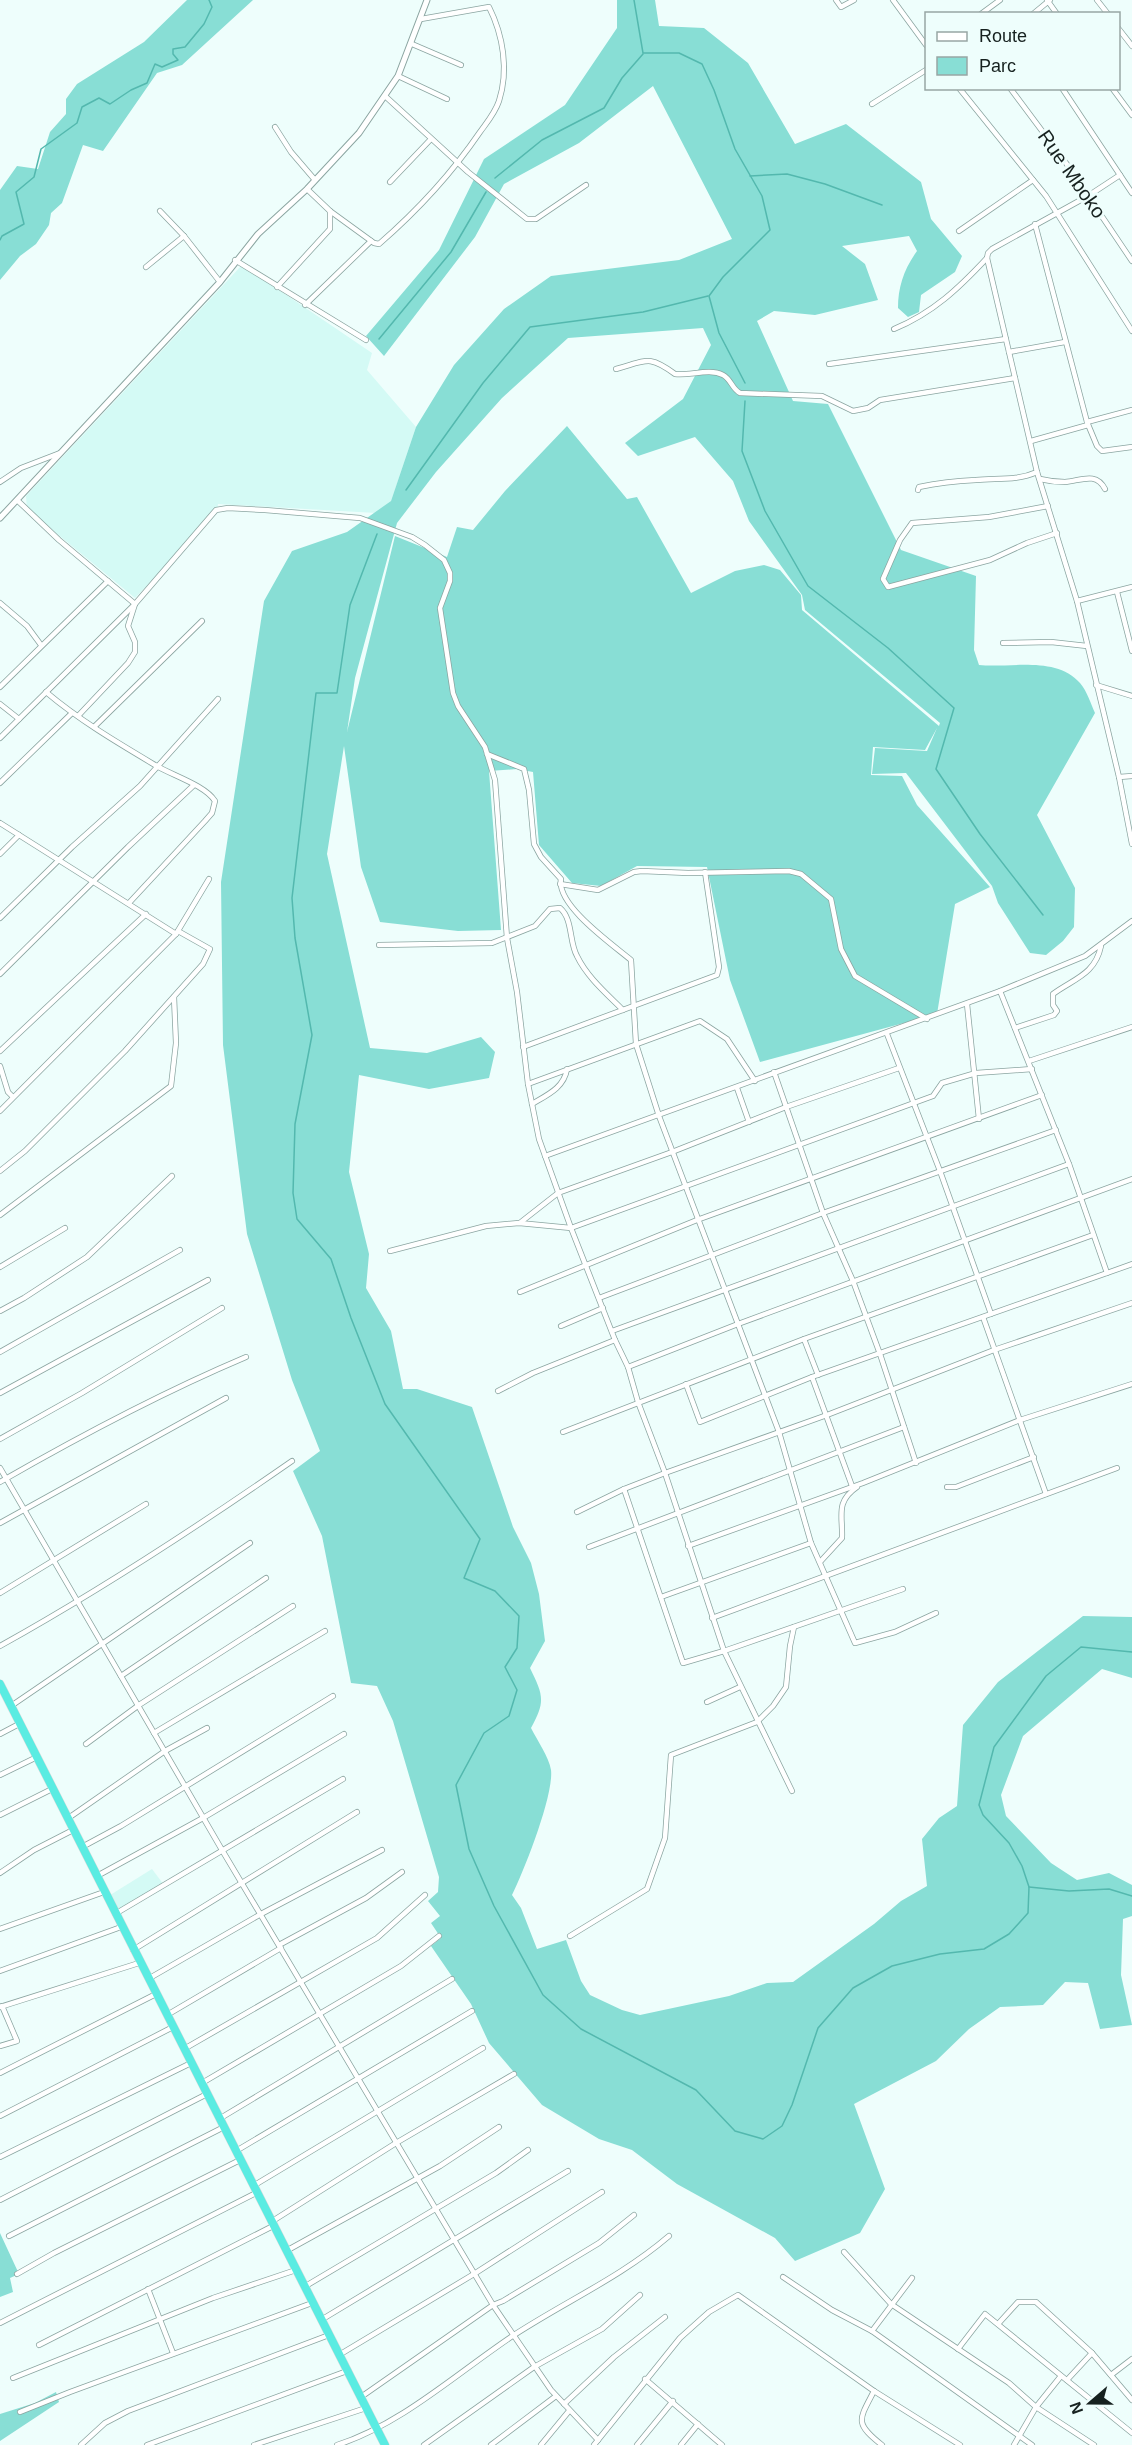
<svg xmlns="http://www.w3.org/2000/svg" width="1132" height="2445" font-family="Arial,sans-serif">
	<rect width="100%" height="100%" fill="#eefefc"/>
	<g fill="#d4faf5">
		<path d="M242,265L372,353L367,370L416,427L391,501L376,513L218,504L217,512L135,598L27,509L26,496Z"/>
		<path d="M152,1869L164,1885L115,1914L107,1897Z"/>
	</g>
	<g fill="#88ded5" fill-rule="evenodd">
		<path d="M187,0H253L182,65L157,73L103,151L83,145L62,203L51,213L49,225L36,244L20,256L0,280V190L17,166L38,169L50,132L66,114V99L77,84L144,42Z"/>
		<path d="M617,0H655L659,26L704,28L748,63L795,144L846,124L921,182L931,219L962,256L955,272L921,295L919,312L908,317L898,308C898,287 904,269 917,251L909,236L842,246L865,264L878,300L815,315L774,311L757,321L793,401L828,404L901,550L976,576L974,650L979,665C1011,668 1056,656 1080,683C1087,691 1091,704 1095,713L1037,815L1075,888L1074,927L1063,941L1046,955L1030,953L998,903L992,886L906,773L872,774L875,748L927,751L937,728L925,750L873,747L871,775L902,776L917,805L990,887L955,904L937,1014L760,1062L730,980L707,867L637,866L601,886L572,883L539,845L533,772L517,769L489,771L501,930L458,931L380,922L361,867L344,746L327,854L370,1048L427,1053L481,1037L495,1052L489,1078L429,1089L359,1075L349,1172L369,1254L366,1288L391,1331L403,1389H417L472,1407L513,1527L531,1563L539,1594L545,1641L530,1668C543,1695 546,1701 531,1728C537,1740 549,1757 551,1770C554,1795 524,1871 512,1895L521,1908L537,1949L566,1940L581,1981L590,1995L622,2010L640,2015L729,1996L767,1983L793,1982L874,1924L901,1901L927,1886L922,1839L939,1818L957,1806L963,1725L998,1682L1083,1616L1132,1617V1678L1102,1669L1023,1736L1001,1795L1006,1816L1051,1863L1077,1880L1109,1873L1132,1885V1916L1123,1919L1121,1975L1132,2025L1100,2029L1088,1983L1065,1982L1043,2005L1000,2007L969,2029L936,2061L854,2104L885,2189L860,2233L795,2261L775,2238L677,2184L632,2150L599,2139L542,2105L489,2043L471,2004L431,1946L441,1938L431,1923L440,1916L428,1901L438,1892L439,1877L393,1721L377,1686L351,1683L322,1536L293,1471L320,1451L292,1380L247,1234L223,1045L221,882L264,601L292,551L347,532L391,501L416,427L454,365L504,309L551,276L679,260L732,239L653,86L579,143L504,184L475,237L384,356L366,336L439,250L484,159L565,105L617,28ZM703,328L711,345L683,399L625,443L638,456L695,437L733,481L749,521L802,595L805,610L940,723L939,726L802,610L801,595L780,570L764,565L735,571L691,593L637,497L627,499L567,426L505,491L473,530L457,527L447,557L395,536L347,732L355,678L397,523L436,472L502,398L568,338Z"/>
		<path d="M0,2233L19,2274L10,2278L13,2292L0,2297Z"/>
		<path d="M56,2392L59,2402L0,2441V2414L35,2403Z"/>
	</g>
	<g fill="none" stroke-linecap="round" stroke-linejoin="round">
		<g stroke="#53b8ae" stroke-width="1.5">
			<path d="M634,0L643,53H679L702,64L714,90L735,149L762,196L770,230L723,277L709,296L719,333L745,383"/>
			<path d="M750,176L787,174L825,184L882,205"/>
			<path d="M495,178L542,140L604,108L622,78L643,54"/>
			<path d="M0,240L2,236L24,224L16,192L34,177L41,149L77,123L82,107L99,98L110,104L131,90L147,83L155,64L162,67L178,60L173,54V49L185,47L204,24L212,7L209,0"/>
			<path d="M379,339L451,252L486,192"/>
			<path d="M745,401L742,451L765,511L808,586L888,648L954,708L936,769L980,834L1043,915"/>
			<path d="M406,490L483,383L530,327L643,312L708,296"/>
			<path d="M377,534L350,605L337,693H316L292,898L295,938L312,1035L295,1124L293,1193L297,1219L331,1259L351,1318L385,1404L480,1539L464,1578L495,1591L519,1616L517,1648L505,1667L517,1690L509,1716L484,1733L456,1785L469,1849L494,1906L543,1995L581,2029L696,2090L735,2131L763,2139L782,2126L792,2105L818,2028L853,1988L892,1966L940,1954L984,1949L1009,1934L1028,1913L1029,1887L1022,1866L1009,1843L983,1815L979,1805L994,1747L1046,1676L1081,1647L1132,1652"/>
			<path d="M1029,1887L1069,1891L1109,1889L1132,1896"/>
		</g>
		<defs>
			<g id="minor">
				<path d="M836,0L841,7L854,0"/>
				<path d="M893,0L926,45"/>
				<path d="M1047,0L1057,14"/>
				<path d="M1097,0L1108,14"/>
				<path d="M981,14L1000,0"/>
				<path d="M1033,14L1050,0"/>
				<path d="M1118,28L1132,46"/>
				<path d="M412,44L461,65"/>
				<path d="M398,76L447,99"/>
				<path d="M959,88L1046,196L1132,331"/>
				<path d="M1010,88L1066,163L1132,261"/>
				<path d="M1062,88L1132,193"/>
				<path d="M1112,88L1132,115"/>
				<path d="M385,96L468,172L527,219H536L586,185"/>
				<path d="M872,104L926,70"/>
				<path d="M275,127L291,152L315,180"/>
				<path d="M1120,175L1088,196L992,249L988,253L987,258L1037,472L1077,601L1119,777L1132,844"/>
				<path d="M390,182L430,140"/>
				<path d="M307,189L330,211L374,243L379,244C417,211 452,173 480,132C488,121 495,113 499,101C509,70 503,35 489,7L421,19"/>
				<path d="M160,211L184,236L220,282"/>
				<path d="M1035,224L1087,422L1097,446L1102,451L1132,447"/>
				<path d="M959,231L1033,180"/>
				<path d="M235,260L366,340"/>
				<path d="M146,267L184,236"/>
				<path d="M277,287L330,229V211"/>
				<path d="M305,305L371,241"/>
				<path d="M894,329C933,313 959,288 987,258"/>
				<path d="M1009,352L1065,342"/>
				<path d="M829,364L1006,339"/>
				<path d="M616,369C646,361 648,354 675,374C690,376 709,368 723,375C731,379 732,389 740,393L822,396L853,411L868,408L880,400L1015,378"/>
				<path d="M1087,422L1132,410"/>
				<path d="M1031,441L1088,425"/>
				<path d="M1040,479C1048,481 1057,482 1065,482C1080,481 1096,471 1105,489"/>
				<path d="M0,482L21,468L60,453"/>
				<path d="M918,490L919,487C938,483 957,481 976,480C998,478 1017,481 1037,472"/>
				<path d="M17,500L59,540L135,604L128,626L135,642V652L128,663L78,716"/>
				<path d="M1048,506L989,517L912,523L900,540L883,579L888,587L990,560L1027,543L1057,533"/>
				<path d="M1117,592L1132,651"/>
				<path d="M1077,601L1132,587"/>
				<path d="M0,603L27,626L41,645"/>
				<path d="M1003,643L1051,642L1087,646"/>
				<path d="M1096,685L1132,696"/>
				<path d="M0,687L108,581"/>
				<path d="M46,692C79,720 118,743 155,765C171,775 205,785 215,801L212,813L205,821L129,903"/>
				<path d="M0,704L19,719"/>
				<path d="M94,727L202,621"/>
				<path d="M0,738L135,604L216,510L228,508L265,510L360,518L412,537L425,545L444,560L450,573V581L440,608L453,693L458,706L485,747L495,780L507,938L517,992L528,1084L539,1139L571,1228L615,1340L628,1367L638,1402L665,1473L724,1651L792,1791"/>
				<path d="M487,754L524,769L529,790L534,844L541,857L561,879C556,905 612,944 631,960L636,1044L659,1116L779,1432L811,1543L855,1643L895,1632L936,1613"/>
				<path d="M1119,777L1132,776"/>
				<path d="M0,783L72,713"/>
				<path d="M0,823L176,934"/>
				<path d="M0,854L19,835"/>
				<path d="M560,884L598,890L634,872L642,871L688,873L789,871L801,874L831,899L841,949L855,976L927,1019"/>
				<path d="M0,918L72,847L140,786L218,699"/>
				<path d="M379,945L492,943L535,926L550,909L560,908C573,919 569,942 577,956C587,977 607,994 623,1010"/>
				<path d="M0,974L128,847L194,785"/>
				<path d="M1000,991L1069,1164L1107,1273L1132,1264"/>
				<path d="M967,1004L979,1119"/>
				<path d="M1015,1028L1054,1015L1057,1011L1053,1005V994C1073,979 1095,975 1101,946"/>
				<path d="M887,1034L940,1171L991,1314"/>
				<path d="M523,1047L717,975L719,967L705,872"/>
				<path d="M0,1051L146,914"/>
				<path d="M1029,1061L1132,1027"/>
				<path d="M0,1066L8,1092L13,1097"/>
				<path d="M774,1072L823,1213L853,1281L880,1354L916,1463"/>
				<path d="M528,1084L700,1021L727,1039L755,1081"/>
				<path d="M737,1088L749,1122"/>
				<path d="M532,1104C547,1095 564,1088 567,1069"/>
				<path d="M0,1111L176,934L209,879"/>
				<path d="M545,1156L1000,991L1085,956L1132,921"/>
				<path d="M0,1171L25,1151L125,1051L203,964L210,949L178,931"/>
				<path d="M0,1215L171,1086L176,1043L174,997"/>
				<path d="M521,1222L558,1193L672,1152L786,1107L899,1068"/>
				<path d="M390,1251L486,1226L519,1223L571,1228L933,1096L942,1083L976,1073L1032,1069"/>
				<path d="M0,1267L65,1228"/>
				<path d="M520,1292L697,1220L1042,1095"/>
				<path d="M599,1298L823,1213L1056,1130"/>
				<path d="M0,1311L24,1298L87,1257L172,1176"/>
				<path d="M983,1317L1046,1494"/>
				<path d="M561,1326L603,1308"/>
				<path d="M612,1331L1069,1164"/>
				<path d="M804,1339L818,1375"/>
				<path d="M0,1352L180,1250"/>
				<path d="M628,1367L738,1324L1132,1179"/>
				<path d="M812,1377L852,1486"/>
				<path d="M686,1384L700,1422L812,1377L1107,1273"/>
				<path d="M498,1391L533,1373L615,1340"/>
				<path d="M0,1393L208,1280"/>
				<path d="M563,1432L804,1339L1093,1235"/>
				<path d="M0,1439L82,1393L222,1308"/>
				<path d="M0,1468L222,1850L493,2305L551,2390L598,2440"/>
				<path d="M0,1482C80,1436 161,1393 246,1357"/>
				<path d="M947,1487H956L1034,1457"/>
				<path d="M624,1489L683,1663L724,1651L903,1589"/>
				<path d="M577,1512L624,1489L665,1473L827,1415L994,1350L1132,1303"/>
				<path d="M0,1523L226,1398"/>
				<path d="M688,1546L863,1483L1020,1420L1132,1384"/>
				<path d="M589,1547L904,1427"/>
				<path d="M820,1562L842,1538C843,1516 835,1502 857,1487"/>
				<path d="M0,1593L146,1504"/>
				<path d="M661,1597L811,1543"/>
				<path d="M712,1618L1117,1468"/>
				<path d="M0,1646C101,1590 197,1527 292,1461"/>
				<path d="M121,1676L266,1578"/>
				<path d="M707,1702L740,1687"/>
				<path d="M11,1706L250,1543"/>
				<path d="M154,1733L325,1631"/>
				<path d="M0,1734L19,1724"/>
				<path d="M86,1744L139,1705L293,1606"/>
				<path d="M0,1775L37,1757"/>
				<path d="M0,1815L52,1789"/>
				<path d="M67,1819L165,1751L207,1728"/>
				<path d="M82,1847L121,1826L333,1696"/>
				<path d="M0,1873L34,1850L73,1830"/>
				<path d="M97,1876L203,1818L344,1734"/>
				<path d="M115,1914L343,1779"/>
				<path d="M0,1929L104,1892"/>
				<path d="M570,1936L647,1889L665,1838L671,1755L757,1722L773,1706L786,1687L790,1646L794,1627"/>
				<path d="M279,1945L366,1898L402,1872"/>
				<path d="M133,1950L357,1812"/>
				<path d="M0,1971L121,1927"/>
				<path d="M148,1979L261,1914L382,1850"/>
				<path d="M0,2007L139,1963"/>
				<path d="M167,2015L281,1948"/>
				<path d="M0,2046L17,2041L2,2006"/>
				<path d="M184,2049L377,1938L425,1895"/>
				<path d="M0,2073L156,1994"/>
				<path d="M202,2083L401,1966L439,1936"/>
				<path d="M0,2116L173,2027"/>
				<path d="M219,2119L452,1979"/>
				<path d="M236,2151L472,2011"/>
				<path d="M0,2157L191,2063"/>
				<path d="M253,2186L483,2048"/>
				<path d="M0,2200L207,2094"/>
				<path d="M271,2222L396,2143L514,2074"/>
				<path d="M9,2236L224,2127"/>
				<path d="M286,2251L440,2166L499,2127"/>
				<path d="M844,2252L891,2304L1009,2383L1036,2407L1094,2445"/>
				<path d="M17,2274L54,2253L240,2160"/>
				<path d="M783,2277L832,2310L872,2331L1032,2445"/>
				<path d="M304,2287L496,2173L528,2150"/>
				<path d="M148,2289L173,2353"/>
				<path d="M321,2320L568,2171"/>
				<path d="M0,2323L256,2193"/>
				<path d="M998,2324L1018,2302H1036L1092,2353L1132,2400"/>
				<path d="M872,2331L912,2278"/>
				<path d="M39,2345L273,2226"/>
				<path d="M958,2349L985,2314L1132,2433"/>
				<path d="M339,2355L474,2274L602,2192"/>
				<path d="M1111,2375L1132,2359"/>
				<path d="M13,2378L213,2298L296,2270"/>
				<path d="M645,2379L722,2445"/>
				<path d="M1067,2380L1092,2353"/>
				<path d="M874,2391C859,2420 854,2423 882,2445"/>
				<path d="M361,2397L493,2305L503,2301L599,2243L634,2215"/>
				<path d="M564,2404L614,2357L665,2317"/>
				<path d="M20,2412L70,2392L312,2303"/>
				<path d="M81,2445L105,2423L128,2411L329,2335"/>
				<path d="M147,2445L347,2371"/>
				<path d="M254,2445L366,2408"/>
				<path d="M337,2445C400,2425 456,2374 511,2337C564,2302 620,2278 669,2236"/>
				<path d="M424,2445L534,2367L602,2329L640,2295"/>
				<path d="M491,2445L556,2396"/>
				<path d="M541,2445L569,2411"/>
				<path d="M594,2445L680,2338L709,2312L738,2295L874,2391L960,2445"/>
				<path d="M637,2445L673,2401"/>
				<path d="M681,2445L698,2424"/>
				<path d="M1014,2445L1036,2407L1061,2376"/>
			</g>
			<path id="tertiary" d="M0,518L220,282L258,234L307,189L359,133L398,76L427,0"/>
			<path id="trunk" d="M0,1684L385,2445"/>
		</defs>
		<use href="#minor" stroke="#8ba5a1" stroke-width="6"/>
		<use href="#tertiary" stroke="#8ba5a1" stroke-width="7"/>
		<use href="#trunk" stroke="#dadbdb" stroke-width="9"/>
		<use href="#minor" stroke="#fff" stroke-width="4.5"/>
		<use href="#tertiary" stroke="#fff" stroke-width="5"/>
		<use href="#trunk" stroke="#5aece2" stroke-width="8"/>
	</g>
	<g text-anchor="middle" stroke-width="6" stroke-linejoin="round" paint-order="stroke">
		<g font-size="20" fill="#16211f" stroke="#eefefc">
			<text transform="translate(1072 174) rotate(55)" y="7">Rue Mboko</text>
		</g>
	</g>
	<rect x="925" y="12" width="195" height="78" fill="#eefefc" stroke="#98a6a4" stroke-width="1.5"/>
	<rect x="937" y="32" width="30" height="9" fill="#ffffff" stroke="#98a6a4" stroke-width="1.5"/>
	<text x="979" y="42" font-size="18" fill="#16211f">Route</text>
	<rect x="937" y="57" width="30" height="18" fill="#88ded5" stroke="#98a6a4" stroke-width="1.5"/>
	<text x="979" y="72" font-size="18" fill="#16211f">Parc</text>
	<g transform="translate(1090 2403) rotate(250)" stroke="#eefefc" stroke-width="4.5" paint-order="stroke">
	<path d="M0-4.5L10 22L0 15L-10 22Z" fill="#16211f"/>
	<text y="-9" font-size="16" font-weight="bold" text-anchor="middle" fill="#16211f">N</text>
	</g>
</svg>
